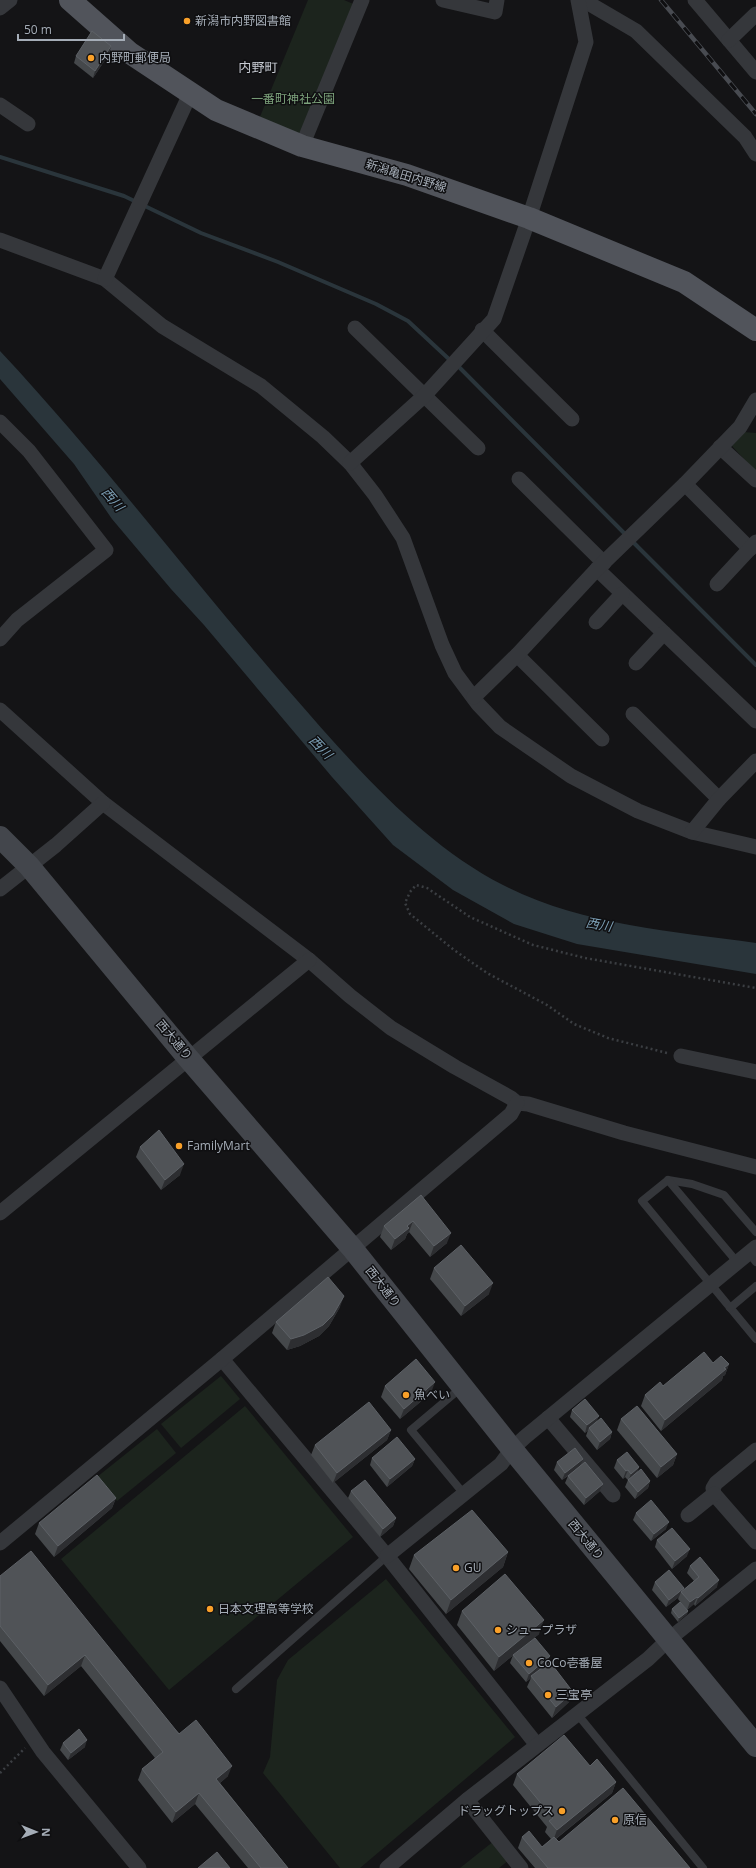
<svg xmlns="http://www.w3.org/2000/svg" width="756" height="1868" font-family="'Open Sans','Noto Sans JP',sans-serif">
	<rect width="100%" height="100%" fill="#141416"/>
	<g fill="#1c241d">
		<path d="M308,0H344L358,6L301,144L257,124Z"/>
		<path d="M744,432L756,433V472L732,446Z"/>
		<path d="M221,1376L240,1399L181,1448L161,1424Z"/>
		<path d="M245,1406L353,1537L169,1690L61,1559Z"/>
		<path d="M157,1429L176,1453L117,1501L97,1477Z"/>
		<path d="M386,1579L515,1737L360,1868H340L263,1773L270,1757L277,1680L288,1660Z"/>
		<path d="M494,1841L509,1860L499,1868H460Z"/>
	</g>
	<path fill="#2a353b" d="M0,351C102,460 191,579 289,691C351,762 419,842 503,885C581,925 671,931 756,943V974L577,944L514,924L453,890L393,845L332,777L204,625L171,589L112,519L74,464L0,379Z"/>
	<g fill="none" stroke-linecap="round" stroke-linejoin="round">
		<g stroke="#2a353b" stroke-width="4">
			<path d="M0,157L124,196L201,233L278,262L376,304L408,321L451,361"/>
			<path d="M457,365L627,536"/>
			<path d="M632,541L756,665"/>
		</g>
		<g stroke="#3b3e42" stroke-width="2.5" stroke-dasharray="2 3" stroke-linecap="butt">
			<path d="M667,1053L608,1038L574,1024L547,1005L487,973L454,950L410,914L405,903L410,892L416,885L427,888L470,917L533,945L585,958L756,988"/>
			<path d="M0,1773L25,1748"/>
		</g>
		<g stroke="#35373b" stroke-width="8">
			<path d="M668,1180L692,1184L724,1195L756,1232"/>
			<path d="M749,1253L756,1262"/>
			<path d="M737,1262L668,1180L642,1201L756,1339"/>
			<path d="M730,1308L756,1286"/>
			<path d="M462,1387L411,1430L464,1494"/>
			<path d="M236,1689L387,1556"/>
			<path d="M578,1715L703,1868"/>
		</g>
		<g stroke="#35373b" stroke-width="15">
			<path d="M443,0L495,12L497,0"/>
			<path d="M583,0L636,31L745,137L756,154"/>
			<path d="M695,0L756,72"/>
			<path d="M0,8L10,0"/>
			<path d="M729,40L756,14"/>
			<path d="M0,105L28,124"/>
			<path d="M302,146L362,0"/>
			<path d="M0,240L105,279L162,326L261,386L323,437L350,463L375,495L403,538L442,645L455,673L478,704L500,727L571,776L638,811L692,832L756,847"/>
			<path d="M105,279L190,94"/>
			<path d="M355,328L478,448"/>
			<path d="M482,330L572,419"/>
			<path d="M0,422L29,451L106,550L17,620L0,639"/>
			<path d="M720,447L756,480"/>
			<path d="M350,463L424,396L494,319L529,218L586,42L578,0"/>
			<path d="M519,479L604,563"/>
			<path d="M685,484L750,549"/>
			<path d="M597,569L756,721"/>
			<path d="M717,584L756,542"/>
			<path d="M596,622L622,594"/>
			<path d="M517,655L602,739"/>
			<path d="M636,663L664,633"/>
			<path d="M474,697L517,655L597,569L685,484L740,427L756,400"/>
			<path d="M0,710L103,803L309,960L350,996L391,1028L455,1067L511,1098L517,1103L528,1104L624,1133L756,1167"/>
			<path d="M633,714L719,799"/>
			<path d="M692,832L719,799L756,761"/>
			<path d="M0,889L56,845L103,803"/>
			<path d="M681,1056L756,1072"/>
			<path d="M0,1213L309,960"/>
			<path d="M222,1359L387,1556L537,1745"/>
			<path d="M548,1418L613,1495"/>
			<path d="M756,1450L716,1483L713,1488L714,1494L756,1542"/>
			<path d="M688,1515L714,1494"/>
			<path d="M0,1543L222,1359L511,1114L517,1103"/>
			<path d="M387,1556L501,1464L512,1449L525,1437L756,1247"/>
			<path d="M0,1688L43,1752L139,1868"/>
			<path d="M467,1800L521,1868"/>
			<path d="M387,1868L467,1800L648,1659L668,1640L756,1569"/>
		</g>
		<path stroke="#43464c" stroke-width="22" d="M0,837L29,866L188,1058L352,1248L512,1449L756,1746"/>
		<path stroke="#51545b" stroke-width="22" d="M70,0L130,53L216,110L302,146L407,175L529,218L684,282L756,330"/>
		<defs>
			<path id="rail" d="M661,0L756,114"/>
		</defs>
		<use href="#rail" stroke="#484b51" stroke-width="4.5"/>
		<use href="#rail" stroke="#0f0f11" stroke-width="3" stroke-dasharray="9" stroke-linecap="butt"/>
	</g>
	<g fill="#45484b">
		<path d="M111,46L109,54L93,78L74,63L76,56Z"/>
		<path d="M140,1147L180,1175L161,1190L136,1157Z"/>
		<path d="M421,1195L447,1243L430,1257L409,1232L407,1234L405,1239L391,1250L380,1237L384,1226Z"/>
		<path d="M434,1268L489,1294L461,1316L430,1279Z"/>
		<path d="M340,1307L329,1326L319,1336L300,1346L287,1350L272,1333L276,1322Z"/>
		<path d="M713,1363L729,1364L725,1375L723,1376L722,1380L661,1431L641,1406L645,1395Z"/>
		<path d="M385,1386L431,1393L400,1419L381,1397Z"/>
		<path d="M572,1410L597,1422L612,1432L610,1439L597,1450L586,1436L588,1430L585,1433L570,1417Z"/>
		<path d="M621,1419L677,1454L673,1465L657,1478L617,1430Z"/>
		<path d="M391,1430L387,1440L333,1483L311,1455L315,1445Z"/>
		<path d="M372,1458L415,1459L412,1466L387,1487L370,1465Z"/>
		<path d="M617,1460L639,1467L637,1472L650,1481L648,1488L635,1499L625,1487L628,1480L625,1477L623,1479L614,1468Z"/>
		<path d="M557,1462L581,1465L603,1484L600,1491L584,1505L565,1483L568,1476L562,1480L554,1470Z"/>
		<path d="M351,1491L396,1518L393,1526L380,1537L348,1498Z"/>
		<path d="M116,1498L112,1508L54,1557L35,1534L39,1523Z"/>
		<path d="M636,1513L666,1529L651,1541L633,1520Z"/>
		<path d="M657,1540L687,1556L672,1569L655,1547Z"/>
		<path d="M508,1552L503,1567L446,1614L409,1569L414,1555Z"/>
		<path d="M690,1566L717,1587L695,1606L694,1604L687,1610L678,1599L679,1597L666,1607L652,1590L655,1582L684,1588L683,1590L694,1581L687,1573Z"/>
		<path d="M0,1576L228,1776L220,1783L288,1868H248L195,1804L172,1823L138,1780L142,1769L155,1758L81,1666L44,1696L0,1641Z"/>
		<path d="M672,1609L688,1611L687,1614L678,1622L671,1613Z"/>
		<path d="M462,1611L539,1634L494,1671L457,1625Z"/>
		<path d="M513,1655L547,1664L573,1692L569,1702L552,1718L527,1687L531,1678L526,1682L510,1663Z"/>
		<path d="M63,1743L85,1747L68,1760L60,1750Z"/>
		<path d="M590,1766L616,1782L612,1793L556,1839L559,1842L690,1868H535L518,1848L522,1837L542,1847L551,1839L545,1832L547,1827L513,1785L517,1774Z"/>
	</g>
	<g fill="#2d2e31">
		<path d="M111,46L109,54L93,78L95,71Z"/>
		<path d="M184,1164L180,1175L161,1190L165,1180Z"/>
		<path d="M413,1221L409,1232L407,1234L405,1239L391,1250L395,1239L407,1226Z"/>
		<path d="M451,1233L447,1243L430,1257L434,1246Z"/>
		<path d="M493,1283L489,1294L461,1316L465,1306Z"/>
		<path d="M344,1296L340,1307L329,1326L319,1336L300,1346L287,1350L291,1339Z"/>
		<path d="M729,1364L725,1375L723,1376L722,1380L661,1431L665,1420Z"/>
		<path d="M435,1382L431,1393L400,1419L404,1409Z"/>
		<path d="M599,1416L596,1423L589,1428L588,1430L585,1433L587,1425Z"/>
		<path d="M391,1430L387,1440L333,1483L337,1473Z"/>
		<path d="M612,1432L610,1439L597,1450L600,1442Z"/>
		<path d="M677,1454L673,1465L657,1478L661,1467Z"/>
		<path d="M415,1459L412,1466L387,1487L390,1479Z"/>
		<path d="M583,1459L580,1466L562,1480L565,1473Z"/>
		<path d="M639,1467L637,1474L628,1481L631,1474Z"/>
		<path d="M628,1470L625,1477L623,1479L626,1471Z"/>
		<path d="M650,1481L648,1488L635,1499L638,1492Z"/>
		<path d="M603,1484L600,1491L584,1505L586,1498Z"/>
		<path d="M116,1498L112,1508L54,1557L58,1546Z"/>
		<path d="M396,1518L393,1526L380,1537L383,1529Z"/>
		<path d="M669,1522L666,1529L651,1541L654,1534Z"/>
		<path d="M690,1549L687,1556L672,1569L675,1561Z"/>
		<path d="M508,1552L503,1567L446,1614L451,1600Z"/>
		<path d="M719,1580L717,1587L695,1606L698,1598Z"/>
		<path d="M684,1588L682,1593L681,1592L679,1597L666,1607L669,1600Z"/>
		<path d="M697,1597L694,1604L687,1610L690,1602Z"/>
		<path d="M688,1611L687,1614L678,1622L679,1618Z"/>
		<path d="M544,1620L539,1634L494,1671L499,1657Z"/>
		<path d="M85,1655L81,1666L44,1696L48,1685Z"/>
		<path d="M550,1656L547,1664L531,1676V1678L526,1682L529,1674Z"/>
		<path d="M573,1692L569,1702L552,1718L556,1707Z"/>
		<path d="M87,1740L85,1747L68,1760L71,1753Z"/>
		<path d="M232,1766L228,1776L212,1790L216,1779Z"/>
		<path d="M616,1782L612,1793L553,1841L557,1830Z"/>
		<path d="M199,1793L195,1804L172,1823L176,1812Z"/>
	</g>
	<g fill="#505357" stroke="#5d6166">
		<path d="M92,31L111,46L95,71L76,56Z"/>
		<path d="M159,1130L184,1164L165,1180L140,1147Z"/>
		<path d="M421,1195L451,1233L434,1246L413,1221L407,1226L409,1228L395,1239L384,1226Z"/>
		<path d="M461,1245L493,1283L465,1306L434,1268Z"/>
		<path d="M328,1277L344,1296L333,1315L323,1325L304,1335L291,1339L276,1322Z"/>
		<path d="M704,1352L713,1363L721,1356L729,1364L724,1368L726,1369L665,1420L645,1395L660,1382L663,1386Z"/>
		<path d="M416,1359L435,1382L404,1409L385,1386Z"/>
		<path d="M585,1399L599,1416L587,1425L572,1410Z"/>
		<path d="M369,1402L391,1430L337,1473L315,1445Z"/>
		<path d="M637,1406L677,1454L661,1467L621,1419Z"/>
		<path d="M601,1418L612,1432L600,1442L589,1428Z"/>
		<path d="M397,1437L415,1459L390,1479L372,1458Z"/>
		<path d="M575,1448L583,1459L565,1473L557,1462Z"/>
		<path d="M627,1452L639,1467L631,1474L628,1470L626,1471L617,1460Z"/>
		<path d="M585,1462L603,1484L586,1498L568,1476Z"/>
		<path d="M641,1469L650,1481L638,1492L628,1480Z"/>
		<path d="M97,1475L116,1498L58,1546L39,1523Z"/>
		<path d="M365,1480L396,1518L383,1529L351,1491Z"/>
		<path d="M651,1500L669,1522L654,1534L636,1513Z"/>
		<path d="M472,1510L508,1552L451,1600L414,1555Z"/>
		<path d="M672,1528L690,1549L675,1561L657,1540Z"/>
		<path d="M31,1551L179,1734L196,1720L232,1766L216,1779L288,1868H261L199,1793L176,1812L142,1769L163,1752L85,1655L48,1685L0,1626V1576Z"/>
		<path d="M700,1557L719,1580L698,1598L697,1597L690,1602L681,1592L699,1577L690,1566Z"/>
		<path d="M669,1570L684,1588L669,1600L655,1582Z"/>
		<path d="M505,1574L544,1620L499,1657L462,1611Z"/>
		<path d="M680,1602L688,1611L679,1618L672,1609Z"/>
		<path d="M535,1638L550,1656L529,1674L513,1655Z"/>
		<path d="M550,1662L573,1692L556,1707L531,1676Z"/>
		<path d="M79,1729L87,1740L71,1753L63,1743Z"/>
		<path d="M564,1735L590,1766L597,1759L616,1782L557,1830L549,1821L553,1818L517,1774Z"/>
		<path d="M623,1788L690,1868H548L522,1837L529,1831L542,1847L554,1837L559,1842Z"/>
		<path d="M217,1852L230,1868H198Z"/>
	</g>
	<g fill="#f9a029" stroke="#0f0f11" stroke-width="1.5">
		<circle cx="187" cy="21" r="4"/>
		<circle cx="91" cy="58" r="4"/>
		<circle cx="179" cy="1146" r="4"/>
		<circle cx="406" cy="1395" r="4"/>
		<circle cx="456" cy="1568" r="4"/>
		<circle cx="210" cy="1609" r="4"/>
		<circle cx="498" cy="1630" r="4"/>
		<circle cx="529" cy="1663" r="4"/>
		<circle cx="548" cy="1695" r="4"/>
		<circle cx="562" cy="1811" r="4"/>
		<circle cx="615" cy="1820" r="4"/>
	</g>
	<g text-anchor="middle" stroke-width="3" stroke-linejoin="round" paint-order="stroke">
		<g font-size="12" fill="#a5adb7" stroke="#0f0f11" text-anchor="start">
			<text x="195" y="25">新潟市内野図書館</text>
			<text x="99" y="62">内野町郵便局</text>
			<text x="187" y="1150">FamilyMart</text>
			<text x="414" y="1399">魚べい</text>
			<text x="464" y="1572">GU</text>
			<text x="218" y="1613">日本文理高等学校</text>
			<text x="506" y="1634">シュープラザ</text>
			<text x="537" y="1667">CoCo壱番屋</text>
			<text x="556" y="1699">三宝亭</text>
			<text x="554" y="1815" text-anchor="end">ドラッグトップス</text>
			<text x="623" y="1824">原信</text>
		</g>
		<g font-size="12" fill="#7da37c" stroke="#0f0f11">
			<text x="293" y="103">一番町神社公園</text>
		</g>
		<g font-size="12" fill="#a5adb7" stroke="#0f0f11">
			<text transform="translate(406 176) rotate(17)" y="4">新潟亀田内野線</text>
			<text transform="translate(174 1040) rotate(50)" y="4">西大通り</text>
			<text transform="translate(383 1287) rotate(52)" y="4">西大通り</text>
			<text transform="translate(586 1540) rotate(51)" y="4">西大通り</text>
		</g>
		<g font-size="13" fill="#c7cbd3" stroke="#0f0f11">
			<text x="258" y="72">内野町</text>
		</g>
		<g font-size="13" font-style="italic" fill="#7b9eb4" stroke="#0f0f11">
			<text transform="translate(113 499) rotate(49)" y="5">西川</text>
			<text transform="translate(321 747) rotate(46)" y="5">西川</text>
			<text transform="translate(599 924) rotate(10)" y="5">西川</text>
		</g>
	</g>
	<g transform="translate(36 1832) rotate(91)" stroke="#0f0f11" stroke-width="3" paint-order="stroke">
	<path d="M0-3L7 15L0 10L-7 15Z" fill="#a5adb7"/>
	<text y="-6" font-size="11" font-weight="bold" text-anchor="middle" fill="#a5adb7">N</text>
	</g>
	<path d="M18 34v6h106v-6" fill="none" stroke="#a5adb7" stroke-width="2"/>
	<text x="24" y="34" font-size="12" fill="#a5adb7" stroke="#0f0f11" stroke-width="3" paint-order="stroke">50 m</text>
</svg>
